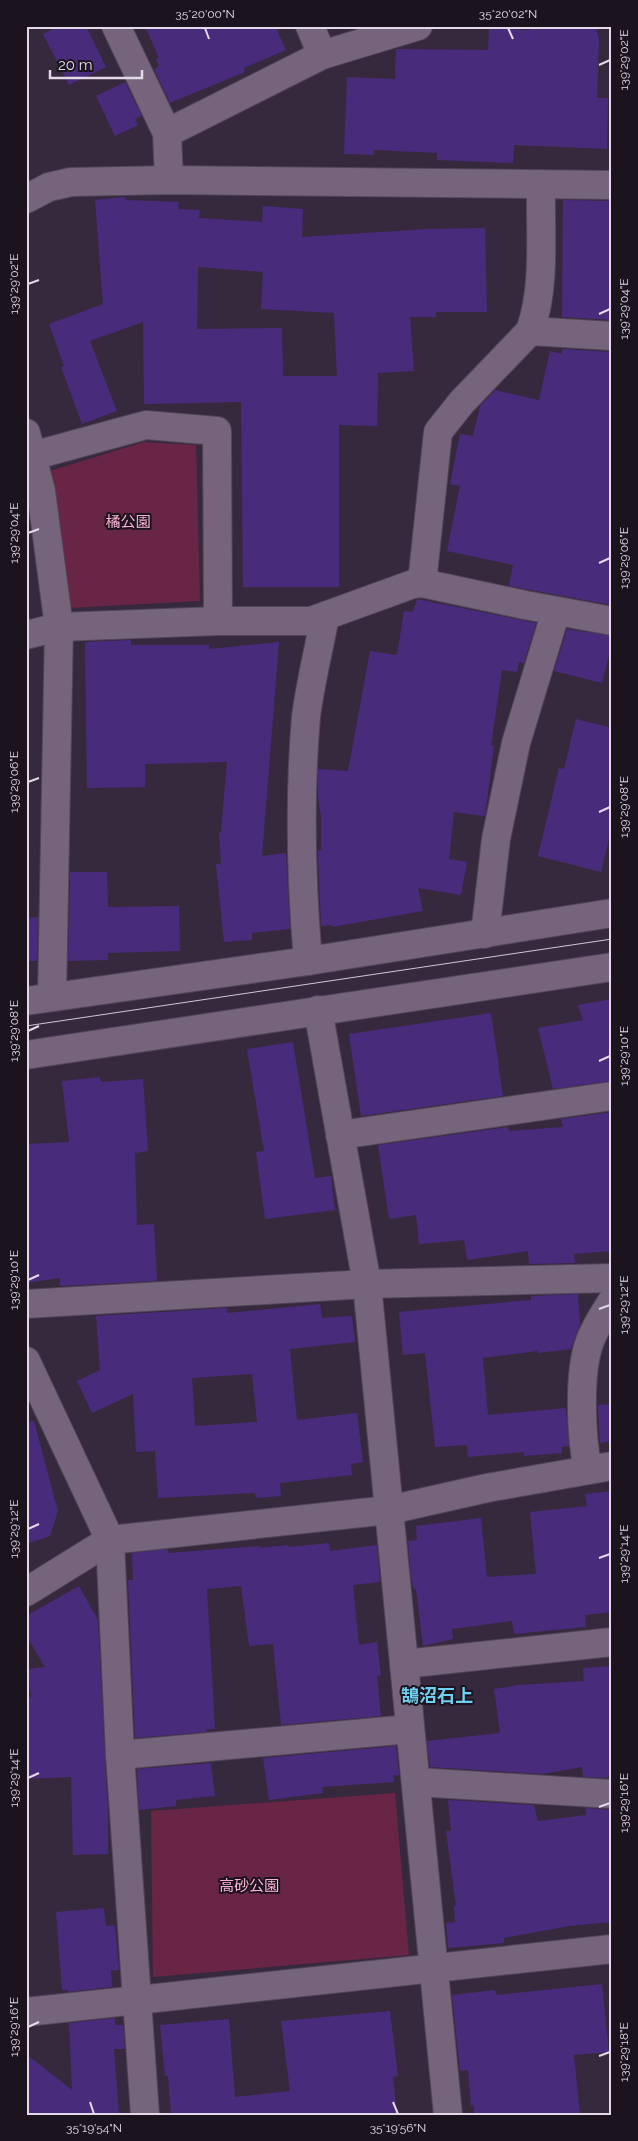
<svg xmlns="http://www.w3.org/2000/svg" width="638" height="2141" font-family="Raleway,'Noto Sans JP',sans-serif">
	<rect width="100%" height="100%" fill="#37293d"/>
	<g fill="#682546">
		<path d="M144,442L196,445L200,601L69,608L50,471Z"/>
		<path d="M395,1793L409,1955L153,1977L151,1811Z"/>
	</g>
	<g fill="#492b7b" fill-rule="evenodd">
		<path d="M59,26H86L106,67L69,85L43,34Z"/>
		<path d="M145,26H275L286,50L244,68L245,72L170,103L154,69L159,66L156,59L159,58Z"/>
		<path d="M530,26H595L599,38L597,98H608L607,149L514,145L513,163L437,160V153L374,150V155L344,154L347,77L395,79L396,49L488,50L489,28L530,30Z"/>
		<path d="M125,82L142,116L135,119L138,125L115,136L96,96Z"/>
		<path d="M125,197V200L179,202L178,209L200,210L199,218L262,222L263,206L303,209L302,237L429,229L485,228L487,312H436V317H410L414,371L378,373L377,426L339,425V587H243L241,402L144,404L143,322L90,341L117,411L82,424L61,367L64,366L49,324L103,304L95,200ZM198,267L263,272L261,309L334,313L337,376H283L282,328L197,329Z"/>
		<path d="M563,200L612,201V320L562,317Z"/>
		<path d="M562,349L612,352V605L509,586L513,565L447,551L460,486L450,484L460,434L473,436L480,406L495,390L539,400L550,351L562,354Z"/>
		<path d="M417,599L536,623L524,663L519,662L517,672L502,670L491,746H494L485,816L454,812L449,859L467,862L461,895L418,888L423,911L332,927V925L321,926L318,850H321V816L318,796V769L348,771L370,651L397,655L404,611L413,612Z"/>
		<path d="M567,629L612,636V644L602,683L554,671Z"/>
		<path d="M131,640V645H209V649L279,642L262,856L286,853L290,929L252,933V940L224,942L216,864H221L219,832H221L227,762L145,764V787L87,788L85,642Z"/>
		<path d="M576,719L612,728V826L601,872L538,856L559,768L564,769Z"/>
		<path d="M70,872H107L108,907L179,906L180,951L108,953V960L68,961Z"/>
		<path d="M38,917L37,961H26V918Z"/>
		<path d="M612,999V1081L553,1089L538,1028L583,1020L578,1005Z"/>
		<path d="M491,1013L503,1096L361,1116L349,1034Z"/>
		<path d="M293,1042L315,1178L331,1176L335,1210L265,1219L256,1152L264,1151L247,1049Z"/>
		<path d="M100,1077L101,1082L143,1079L148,1151L135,1153L137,1225L154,1224L157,1281L60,1286V1278L26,1283L27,1144L69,1142L62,1081Z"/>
		<path d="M612,1112V1251L574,1254L575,1263L529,1264L528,1251L467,1260L464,1240L419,1244L416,1215L389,1219L378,1145L508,1127L509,1131L563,1127L561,1119Z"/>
		<path d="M578,1294L580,1324L571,1349L538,1353V1351L483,1358L488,1415L566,1408L569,1446L562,1447V1453L524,1456V1452L468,1457L467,1445L435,1447L425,1353L403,1355L399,1312L531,1300V1296Z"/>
		<path d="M320,1304L322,1318L352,1316L355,1342L290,1349L297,1420L357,1413L363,1462L351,1464L352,1475L280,1483L281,1496L256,1498L255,1493L158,1498L155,1451L136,1452L133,1394L92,1413L77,1381L100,1370L96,1316L227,1308V1313ZM252,1374L257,1422L195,1426L192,1378Z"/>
		<path d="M612,1404V1441L600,1443L598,1405Z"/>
		<path d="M34,1421L58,1511L50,1536L26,1544V1422Z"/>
		<path d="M612,1491V1612L585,1615L586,1627L514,1634L512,1621L452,1629L453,1639L423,1646L416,1589H414L411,1578L408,1541L417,1540L416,1526L481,1518L487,1577L536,1574L530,1512L587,1506L585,1494Z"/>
		<path d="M329,1543L330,1551L377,1545L380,1582L353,1585L359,1645L377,1642L381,1675L377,1676L381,1716L281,1725L273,1644L249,1646L241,1586L207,1589L215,1729H206L207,1732L135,1738L128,1580H133L132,1553L168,1549V1553L260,1546V1548L288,1545L289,1547Z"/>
		<path d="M79,1586L98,1620L108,1814V1854L73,1855L71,1777L26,1779V1698L31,1697L28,1669L45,1667L26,1635V1616Z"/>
		<path d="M612,1666V1776H607L608,1778L583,1777L582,1767L542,1774L430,1767L427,1741L500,1733L494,1689L519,1685L584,1681L583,1668Z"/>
		<path d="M396,1746L399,1775L393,1776L394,1782L322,1787L323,1793L269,1800L263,1758Z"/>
		<path d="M211,1763L215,1796L176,1800V1806L139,1810L137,1769Z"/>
		<path d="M448,1800L534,1805L538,1821L586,1815V1808L610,1810L612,1922L569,1926L504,1938V1943L448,1948L446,1923L455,1922L454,1906H456L446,1831H451Z"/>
		<path d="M104,1908L106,1926L115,1925L119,1970H111L112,1987L68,1992V1990H62L56,1912Z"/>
		<path d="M602,1984L609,2052L574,2055L580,2115H474V2105L471,2106L468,2070L460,2071L452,1995L495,1990L496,1995Z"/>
		<path d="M390,2011L398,2076L393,2077L397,2115H171L168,2076H165L160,2025L229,2019L235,2097L290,2091L281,2021Z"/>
		<path d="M115,2018V2025H123L125,2049H114L119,2115H26V2054L72,2090L69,2023Z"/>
	</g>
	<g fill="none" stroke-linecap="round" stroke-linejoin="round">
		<defs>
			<g id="minor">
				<path d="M116,26L167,133"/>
				<path d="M310,26L322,55"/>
				<path d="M169,180L167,133L322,55L418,26"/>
				<path d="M26,199L49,187L71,182L169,180L612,185"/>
				<path d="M530,331L612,336"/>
				<path d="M26,433L41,491L59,627L52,997"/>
				<path d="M32,456L146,425L217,431L218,621"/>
				<path d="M422,583L438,432L461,403L530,331C546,287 540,232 541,184"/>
				<path d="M26,635L59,627L218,621H311L413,584L422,583L525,605L612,621"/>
				<path d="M485,934L496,839L516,743L556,611"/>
				<path d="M308,961C301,880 299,799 306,717C310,684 319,649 325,616"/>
				<path d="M26,1001L308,961L612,913"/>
				<path d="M318,1010L367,1284L448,2115"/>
				<path d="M26,1055L612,967"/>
				<path d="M340,1135L612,1096"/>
				<path d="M26,1304L367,1284L612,1278"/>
				<path d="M26,1361L110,1540L120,1755L145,2115"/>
				<path d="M588,1470C581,1438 578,1372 590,1341C595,1327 604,1314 612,1301"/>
				<path d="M26,1592L110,1540L389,1510L487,1488L612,1466"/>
				<path d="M404,1664L612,1642"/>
				<path d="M120,1755L410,1729"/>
				<path d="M416,1782L612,1794"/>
				<path d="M26,2012L612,1949"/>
			</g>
		</defs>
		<use href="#minor" stroke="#514557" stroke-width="30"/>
		<use href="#minor" stroke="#75647c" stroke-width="28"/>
		<path stroke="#d0c5d4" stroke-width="1" d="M26,1026L612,939"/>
	</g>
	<path fill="none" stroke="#e3d9e7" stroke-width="2" d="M205,28L209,39M508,28L513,39M599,65L610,60M28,284L39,280M599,314L610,309M28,533L39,529M599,563L610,558M28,782L39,778M599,812L610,807M28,1031L39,1026M599,1061L610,1056M28,1280L39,1275M599,1309L610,1305M28,1529L39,1524M599,1558L610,1554M28,1778L39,1773M599,1807L610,1803M28,2027L39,2022M599,2056L610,2052M90,2102L94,2114M393,2102L398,2114"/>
	<g text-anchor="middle" stroke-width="4" stroke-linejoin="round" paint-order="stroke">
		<g font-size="15" fill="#feb2d1" stroke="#1b141e">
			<text x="128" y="527">橘公園</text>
			<text x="249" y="1891">高砂公園</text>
		</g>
		<g font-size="18" font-weight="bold" fill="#71d0f0" stroke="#1b141e">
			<text x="437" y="1702">鵠沼石上</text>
		</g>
	</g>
	<rect width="638" height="2141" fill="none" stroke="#1b141e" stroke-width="55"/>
	<path d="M50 70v8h92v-8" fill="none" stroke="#e3d9e7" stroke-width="2.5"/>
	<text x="58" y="70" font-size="15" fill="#e3d9e7" stroke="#1b141e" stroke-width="4" paint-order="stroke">20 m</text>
	<rect x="28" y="28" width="582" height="2086" fill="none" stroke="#e3d9e7" stroke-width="2"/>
	<g font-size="12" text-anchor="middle" fill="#e3d9e7">
		<text x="205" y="18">35°20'00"N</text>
		<text x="508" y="18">35°20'02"N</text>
		<text transform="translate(624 60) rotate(-90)" y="4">139°29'02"E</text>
		<text transform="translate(14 284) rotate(-90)" y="4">139°29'02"E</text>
		<text transform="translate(624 309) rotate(-90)" y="4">139°29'04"E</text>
		<text transform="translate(14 533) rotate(-90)" y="4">139°29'04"E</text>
		<text transform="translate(624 558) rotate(-90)" y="4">139°29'06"E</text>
		<text transform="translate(14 782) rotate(-90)" y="4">139°29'06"E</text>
		<text transform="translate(624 807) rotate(-90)" y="4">139°29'08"E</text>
		<text transform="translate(14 1031) rotate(-90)" y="4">139°29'08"E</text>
		<text transform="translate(624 1056) rotate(-90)" y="4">139°29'10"E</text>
		<text transform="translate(14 1280) rotate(-90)" y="4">139°29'10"E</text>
		<text transform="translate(624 1305) rotate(-90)" y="4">139°29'12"E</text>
		<text transform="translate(14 1529) rotate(-90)" y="4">139°29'12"E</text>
		<text transform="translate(624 1554) rotate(-90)" y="4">139°29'14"E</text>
		<text transform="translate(14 1778) rotate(-90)" y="4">139°29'14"E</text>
		<text transform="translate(624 1803) rotate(-90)" y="4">139°29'16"E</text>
		<text transform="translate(14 2027) rotate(-90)" y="4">139°29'16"E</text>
		<text transform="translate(624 2052) rotate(-90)" y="4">139°29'18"E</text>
		<text x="94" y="2132">35°19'54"N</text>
		<text x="398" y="2132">35°19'56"N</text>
	</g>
</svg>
